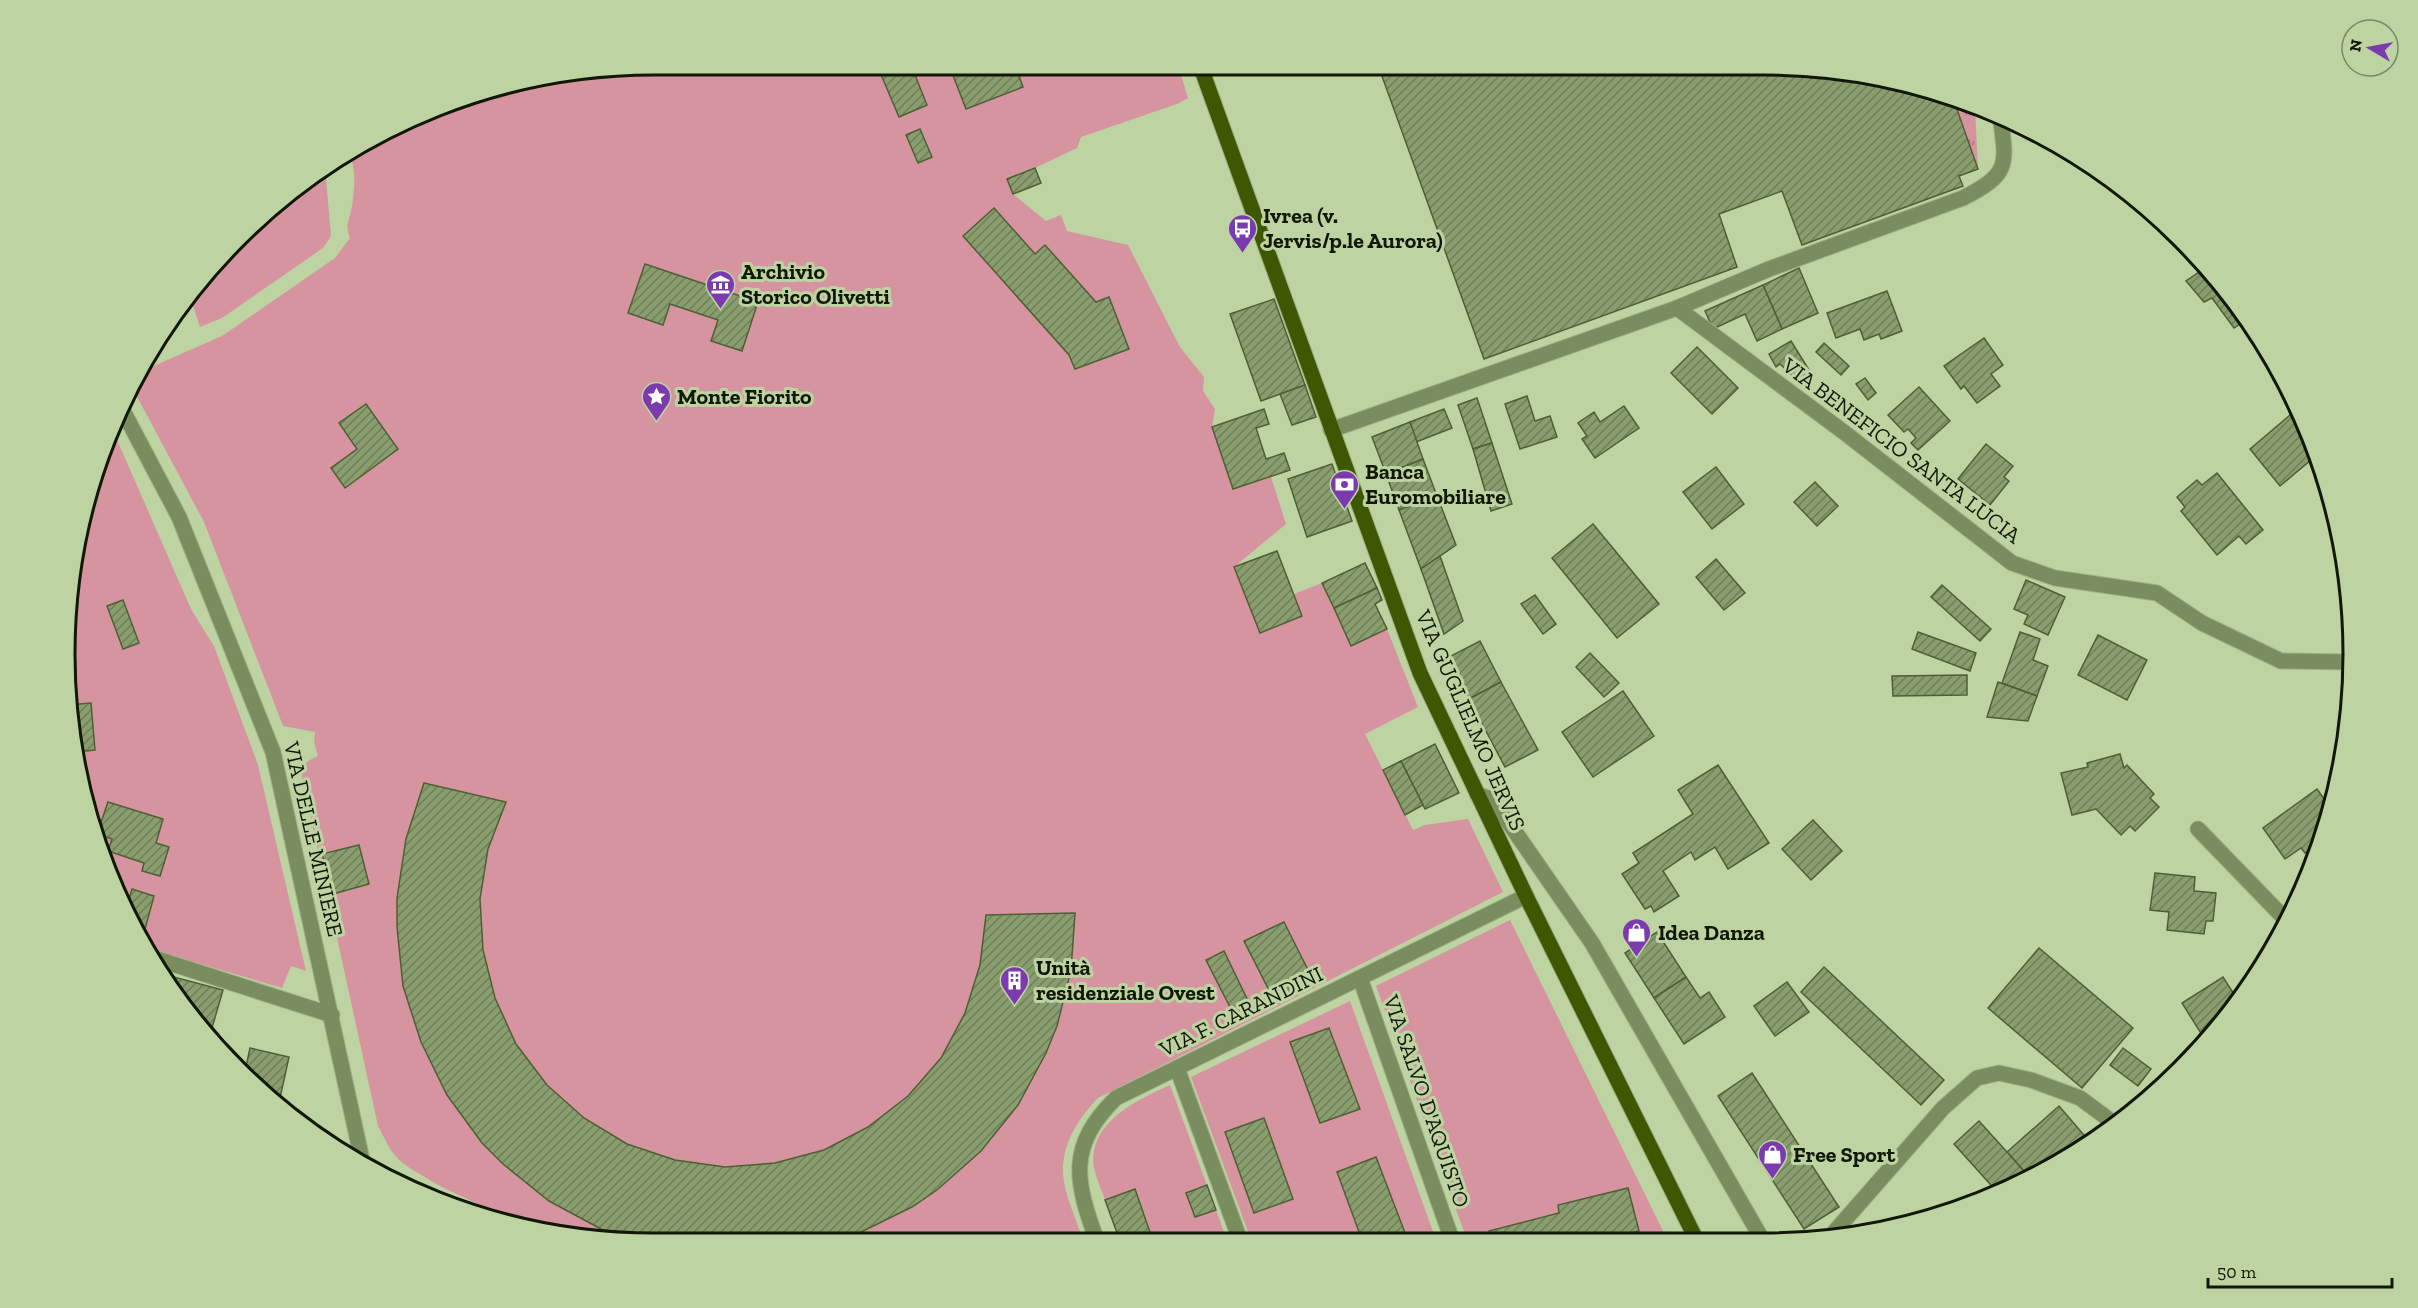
<svg xmlns="http://www.w3.org/2000/svg" width="2418" height="1308" font-family="'Zilla Slab',serif">
	<defs>
		<pattern id="grass-tufts" width="24" height="20" patternUnits="userSpaceOnUse" patternTransform="scale(1.5)"><rect width="24" height="20" fill="#d694a1"/><path d="M3 7l-1-3M5 7V3M7 7l1-3M15 17l-1-3M17 17v-4M19 17l1-3" fill="none" stroke="#ac7881"/></pattern>
		<pattern id="building-hatch" width="6" height="6" patternUnits="userSpaceOnUse" patternTransform="scale(1.5)"><rect width="6" height="6" fill="#899d6e"/><path d="M-1 1l2-2M0 6l6-6M5 7l2-2" fill="none" stroke="#6f7f58"/></pattern>
	</defs>
	<rect width="100%" height="100%" fill="#bed3a2"/>
	<path fill="url(#grass-tufts)" d="M1953,98L1975,107L1978,169Z"/>
	<g fill="#d694a1">
		<path d="M654,65H949L966,109L1023,87L1015,65H1178L1188,98L1177,104L1081,137L1077,148L1035,168L1008,179L1013,194L1046,221L1061,215L1067,231L1128,245L1180,347L1204,377L1203,391L1215,409L1212,427L1233,489L1271,477L1286,524L1234,567L1261,633L1302,616L1294,594L1322,583L1351,645L1387,629L1418,707L1365,734L1413,830L1425,825L1468,819L1503,892L1098,1098C1079,1118 1062,1143 1063,1173C1064,1195 1077,1220 1083,1241L616,1242L526,1227L442,1187L411,1169L399,1160L390,1149L378,1126L300,768L310,760L318,756L314,742L315,732L283,726L204,522L134,391L133,384L142,371L222,336L335,258L350,238C344,223 350,221 352,206C355,185 356,171 349,150L360,143L464,96L539,76Z"/>
		<path d="M325,167L331,236L323,248L222,318L200,327L191,300L181,305C221,252 269,203 325,167Z"/>
		<path d="M111,426L191,609L214,646L258,765L306,971L291,966L282,988L146,948L110,880L85,806L66,693V615L85,502Z"/>
		<path d="M1510,920L1667,1239L1467,1240L1376,986Z"/>
		<path d="M1350,1001L1436,1240H1251L1191,1077Z"/>
		<path d="M1170,1085L1207,1185L1186,1193L1195,1217L1216,1210L1227,1240L1153,1241L1135,1190L1105,1200C1101,1188 1093,1172 1093,1159C1094,1119 1140,1099 1170,1085Z"/>
	</g>
	<g fill="url(#building-hatch)" stroke="#4e6033" stroke-width="1.5">
		<path d="M891,65H911L927,105L899,117L879,70Z"/>
		<path d="M949,65H1015L1023,87L966,109Z"/>
		<path d="M1378,65L1802,66L1917,85L1953,98L1978,169L1959,176L1963,186L1802,245L1782,191L1719,214L1737,267L1484,359Z"/>
		<path d="M920,129L932,157L918,163L906,135Z"/>
		<path d="M1035,168L1041,183L1013,194L1007,179Z"/>
		<path d="M994,208L1035,254L1045,245L1096,302L1109,297L1129,349L1075,369L1069,355L963,236Z"/>
		<path d="M645,264L758,302L742,351L711,341L718,320L670,304L663,325L628,313Z"/>
		<path d="M2208,266L2246,320L2234,328L2212,298L2204,302L2186,281Z"/>
		<path d="M1799,268L1818,313L1782,329L1763,285Z"/>
		<path d="M1763,285L1782,329L1757,341L1745,314L1713,329L1705,311Z"/>
		<path d="M1887,291L1902,331L1881,339L1879,334L1864,340L1860,329L1836,338L1827,313Z"/>
		<path d="M1274,299L1305,385L1261,401L1230,314Z"/>
		<path d="M1984,338L2003,365L1991,374L2000,386L1977,403L1964,386L1961,389L1944,366Z"/>
		<path d="M1791,341L1811,373L1798,381L1780,364L1776,367L1769,354Z"/>
		<path d="M1824,343L1849,366L1841,375L1816,352Z"/>
		<path d="M1697,347L1738,388L1712,414L1671,373Z"/>
		<path d="M1865,378L1876,393L1868,400L1856,384Z"/>
		<path d="M1305,385L1316,417L1292,425L1280,394Z"/>
		<path d="M1919,387L1950,421L1918,450L1911,443L1916,438L1908,429L1904,432L1888,415Z"/>
		<path d="M1527,396L1535,421L1550,416L1557,437L1520,449L1505,404Z"/>
		<path d="M1477,398L1492,443L1473,449L1458,405Z"/>
		<path d="M366,404L398,449L345,488L331,468L357,449L339,423Z"/>
		<path d="M1624,406L1639,428L1595,458L1582,439L1587,436L1578,423L1594,412L1600,422Z"/>
		<path d="M1264,409L1269,424L1256,428L1266,459L1284,453L1290,470L1233,489L1212,427Z"/>
		<path d="M1444,409L1452,428L1416,442L1410,422Z"/>
		<path d="M2297,409L2318,454L2280,486L2250,449Z"/>
		<path d="M1410,422L1423,459L1386,474L1372,437Z"/>
		<path d="M1492,443L1512,504L1491,511L1473,449Z"/>
		<path d="M1986,444L2013,466L2004,477L2009,481L1990,505L1958,479Z"/>
		<path d="M1423,459L1437,496L1399,510L1386,474Z"/>
		<path d="M1332,464L1352,521L1307,537L1288,479Z"/>
		<path d="M1716,467L1744,504L1712,529L1683,492Z"/>
		<path d="M2217,473L2263,530L2246,544L2239,536L2217,555L2181,511L2185,507L2177,497L2197,480L2202,485Z"/>
		<path d="M1815,482L1838,506L1817,526L1794,502Z"/>
		<path d="M1437,496L1456,545L1421,569L1399,510Z"/>
		<path d="M1593,524L1659,604L1617,638L1552,558Z"/>
		<path d="M1277,551L1302,616L1260,633L1234,567Z"/>
		<path d="M1440,556L1463,621L1444,634L1421,569Z"/>
		<path d="M1716,559L1745,593L1724,610L1696,577Z"/>
		<path d="M1365,563L1377,588L1334,608L1322,583Z"/>
		<path d="M2026,580L2065,597L2048,635L2024,624L2028,615L2014,609Z"/>
		<path d="M1942,585L1991,629L1980,641L1931,597Z"/>
		<path d="M1377,588L1382,600L1375,604L1387,629L1351,646L1334,608Z"/>
		<path d="M1535,595L1556,624L1543,634L1521,604Z"/>
		<path d="M123,600L139,643L123,649L107,606Z"/>
		<path d="M1918,632L1976,653L1970,671L1912,649Z"/>
		<path d="M2020,632L2040,639L2033,660L2048,666L2037,696L2002,683Z"/>
		<path d="M2098,635L2147,660L2127,700L2078,675Z"/>
		<path d="M1480,641L1501,682L1469,699L1447,658Z"/>
		<path d="M1590,653L1619,683L1604,697L1576,667Z"/>
		<path d="M1967,675V695L1893,696L1892,676Z"/>
		<path d="M1501,682L1538,750L1505,767L1469,699Z"/>
		<path d="M1998,682L2037,696L2028,721L1987,717Z"/>
		<path d="M1623,691L1654,736L1593,777L1562,732Z"/>
		<path d="M91,703L95,750L76,752L68,705Z"/>
		<path d="M1435,744L1459,793L1425,809L1401,761Z"/>
		<path d="M2120,754L2124,768L2127,765L2154,794L2150,798L2159,807L2135,831L2130,826L2121,835L2096,809L2072,815L2061,773L2088,767L2087,763Z"/>
		<path d="M1401,761L1423,805L1405,815L1383,770Z"/>
		<path d="M1718,765L1769,843L1728,869L1715,847L1695,860L1691,852L1663,871L1679,896L1654,912L1651,906L1645,909L1622,874L1639,863L1633,853L1693,814L1678,790Z"/>
		<path d="M424,783L506,802L488,849L480,899L483,950L495,998L516,1044L547,1085L584,1118L627,1144L675,1160L725,1167L775,1163L824,1150L868,1127L908,1096L941,1058L965,1013L980,965L986,915L1075,913L1071,970L1057,1026L1046,1053L1018,1105L981,1151L937,1190L912,1207L859,1233L835,1242H638L601,1229L549,1201L503,1164L482,1143L447,1095L421,1042L403,986L397,927V898L406,839Z"/>
		<path d="M2317,789L2332,810L2320,842L2305,853L2301,848L2285,859L2263,828Z"/>
		<path d="M108,802L163,819L156,843L169,847L160,876L142,871L144,863L108,851L112,839L97,834Z"/>
		<path d="M1813,820L1842,851L1811,880L1782,849Z"/>
		<path d="M359,845L369,884L333,894L322,854Z"/>
		<path d="M2155,873L2195,877L2194,891L2216,893L2213,921H2206L2204,934L2167,930L2169,912L2150,910Z"/>
		<path d="M132,889L154,896L142,940L126,910Z"/>
		<path d="M1284,922L1313,980L1274,1000L1244,941Z"/>
		<path d="M1657,932L1686,977L1654,998L1625,953Z"/>
		<path d="M2039,948L2133,1028L2082,1088L1988,1008Z"/>
		<path d="M1224,951L1250,1005L1233,1013L1206,960Z"/>
		<path d="M1824,967L1944,1080L1921,1105L1801,992Z"/>
		<path d="M166,975L223,990L212,1028L199,1024L164,982Z"/>
		<path d="M1686,977L1700,998L1709,992L1725,1017L1684,1044L1654,998Z"/>
		<path d="M2223,977L2237,999L2207,1043L2182,1003Z"/>
		<path d="M1787,982L1809,1012L1775,1036L1754,1006Z"/>
		<path d="M1329,1028L1360,1109L1320,1123L1290,1042Z"/>
		<path d="M250,1048L289,1057L278,1107L244,1076Z"/>
		<path d="M2123,1048L2151,1069L2138,1086L2110,1065Z"/>
		<path d="M1752,1073L1839,1207L1804,1229L1718,1096Z"/>
		<path d="M2059,1106L2089,1141L2077,1152L2029,1177L2007,1152Z"/>
		<path d="M1264,1118L1293,1199L1254,1213L1225,1132Z"/>
		<path d="M1979,1121L2007,1152L2029,1177L1999,1194L1954,1144Z"/>
		<path d="M1376,1157L1407,1238L1402,1240H1362L1337,1172Z"/>
		<path d="M1207,1185L1216,1210L1195,1217L1186,1193Z"/>
		<path d="M1628,1188L1639,1231L1606,1239L1491,1240L1489,1231L1559,1213L1558,1205Z"/>
		<path d="M1135,1189L1153,1241H1120L1105,1200Z"/>
	</g>
	<g fill="none" stroke-linecap="round" stroke-linejoin="round">
		<defs>
			<g id="minor">
				<path d="M1677,308L1845,433L2012,563L2055,578L2157,593L2202,623L2281,661L2351,662"/>
				<path d="M1331,430L1677,308L1769,269L1963,198C2010,174 2007,165 2000,116"/>
				<path d="M1477,794L1493,800L1592,943L1762,1239"/>
				<path d="M2198,829L2288,922"/>
				<path d="M151,957L332,1015"/>
				<path d="M1360,978L1452,1240"/>
				<path d="M1177,1068L1240,1240"/>
				<path d="M1829,1238L1943,1108L1977,1078L1999,1073L2031,1080L2080,1098L2115,1124"/>
				<path d="M1097,1241C1075,1181 1067,1146 1116,1098L1526,896"/>
			</g>
			<path id="tertiary" d="M121,407L179,517L273,752L363,1164"/>
			<path id="primary" d="M1200,65L1420,673L1526,896L1696,1239"/>
		</defs>
		<use href="#minor" stroke="#9fb186" stroke-width="17"/>
		<use href="#tertiary" stroke="#9fb186" stroke-width="17"/>
		<use href="#primary" stroke="#9fb186" stroke-width="17"/>
		<use href="#minor" stroke="#7a8d5f" stroke-width="15"/>
		<use href="#tertiary" stroke="#7a8d5f" stroke-width="15"/>
		<use href="#primary" stroke="#3e5703" stroke-width="15"/>
	</g>
	<defs>
		<symbol id="bus-pin" viewBox="-11 -11 22 30"><path d="M0 17L-7.5 6A9.5 9.5 0 1 1 7.5 6Z" fill="#7b3aae" stroke="#bed3a2"/><path d="M-5-6H5V4H4V6H2V4H-2V6H-4V4H-5ZM-3.5-4V0h7V-4ZM-3.5 1.2v1.5H-2V1.2ZM2 1.2v1.5H3.5V1.2Z" fill="#fff"/></symbol>
		<symbol id="museum-pin" viewBox="-11 -11 22 30"><path d="M0 17L-7.5 6A9.5 9.5 0 1 1 7.5 6Z" fill="#7b3aae" stroke="#bed3a2"/><path d="M0-6L6-3V-2H-6V-3ZM-5-1h2V3h-2ZM-1-1h2V3h-2ZM3-1h2V3H3ZM-6 4H6V6H-6Z" fill="#fff"/></symbol>
		<symbol id="sight-pin" viewBox="-11 -11 22 30"><path d="M0 17L-7.5 6A9.5 9.5 0 1 1 7.5 6Z" fill="#7b3aae" stroke="#bed3a2"/><path d="M0-6L1.8-2.2L6-1.7L2.9 1.2L3.7 5.4L0 3.3L-3.7 5.4L-2.9 1.2L-6-1.7L-1.8-2.2Z" fill="#fff"/></symbol>
		<symbol id="bank-pin" viewBox="-11 -11 22 30"><path d="M0 17L-7.5 6A9.5 9.5 0 1 1 7.5 6Z" fill="#7b3aae" stroke="#bed3a2"/><path d="M-6-4H6V4H-6ZM0-2.3a2.3 2.3 0 1 0 0 4.6a2.3 2.3 0 1 0 0-4.6Z" fill="#fff"/></symbol>
		<symbol id="shop-pin" viewBox="-11 -11 22 30"><path d="M0 17L-7.5 6A9.5 9.5 0 1 1 7.5 6Z" fill="#7b3aae" stroke="#bed3a2"/><path d="M-5-2.5h2.3a2.7 3.5 0 0 1 5.4 0H5L5.5 6h-11ZM-1.5-2.5h3a1.5 2.3 0 0 0-3 0Z" fill="#fff"/></symbol>
		<symbol id="building-pin" viewBox="-11 -11 22 30"><path d="M0 17L-7.5 6A9.5 9.5 0 1 1 7.5 6Z" fill="#7b3aae" stroke="#bed3a2"/><path d="M-4-6H4V6H1V3H-1V6H-4ZM-2.5-4.3h1.7v1.8h-1.7ZM.8-4.3h1.7v1.8H.8ZM-2.5-1h1.7V.8h-1.7ZM.8-1h1.7V.8H.8Z" fill="#fff"/></symbol>
	</defs>
	<g fill-rule="evenodd">
		<use href="#bus-pin" x="1226" y="212" width="33" height="45"/>
		<use href="#museum-pin" x="704" y="268" width="33" height="45"/>
		<use href="#sight-pin" x="640" y="380" width="33" height="45"/>
		<use href="#bank-pin" x="1328" y="468" width="33" height="45"/>
		<use href="#shop-pin" x="1620" y="916" width="33" height="45"/>
		<use href="#building-pin" x="998" y="964" width="33" height="45"/>
		<use href="#shop-pin" x="1756" y="1138" width="33" height="45"/>
	</g>
	<g text-anchor="middle" stroke-width="6" stroke-linejoin="round" paint-order="stroke">
		<g font-size="22" font-weight="bold" fill="#111806" stroke="#bed3a2" text-anchor="start">
			<text x="1263" y="223">Ivrea (v.<tspan x="1263" dy="25">Jervis/p.le Aurora)</tspan></text>
			<text x="741" y="279">Archivio<tspan x="741" dy="25">Storico Olivetti</tspan></text>
			<text x="677" y="404">Monte Fiorito</text>
			<text x="1365" y="479">Banca<tspan x="1365" dy="25">Euromobiliare</tspan></text>
			<text x="1658" y="940">Idea Danza</text>
			<text x="1036" y="975">Unità<tspan x="1036" dy="25">residenziale Ovest</tspan></text>
			<text x="1793" y="1162">Free Sport</text>
		</g>
		<g font-size="22" fill="#111806" stroke="#bed3a2">
			<text transform="translate(1902 450) rotate(37)" y="8">VIA BENEFICIO SANTA LUCIA</text>
			<text transform="translate(1471 720) rotate(66)" y="8">VIA GUGLIELMO JERVIS</text>
			<text transform="translate(314 839) rotate(77)" y="8">VIA DELLE MINIERE</text>
			<text transform="translate(1241 1011) rotate(-26)" y="8">VIA F. CARANDINI</text>
			<text transform="translate(1427 1101) rotate(71)" y="8">VIA SALVO D'AQUISTO</text>
		</g>
	</g>
	<path d="M0 0H2418V1308H0ZM654 75H1764A579 579 0 0 1 2343 654V654A579 579 0 0 1 1764 1233H654A579 579 0 0 1 75 654V654A579 579 0 0 1 654 75Z" fill="#bed3a2" fill-rule="evenodd"/>
	<path fill="none" stroke="#111806" stroke-width="3" d="M654 75H1764A579 579 0 0 1 2343 654V654A579 579 0 0 1 1764 1233H654A579 579 0 0 1 75 654V654A579 579 0 0 1 654 75Z"/>
	<g transform="translate(2370 48) rotate(280)"><circle r="28" fill="#bed3a2" stroke="#798864" stroke-width="1.5"/>
	<path d="M0-4.5L10 22L0 15L-10 22Z" fill="#7b3aae"/>
	<text y="-9" font-size="16" font-weight="bold" text-anchor="middle" fill="#111806">N</text>
	</g>
	<path d="M2208 1278v9h184v-9" fill="none" stroke="#111806" stroke-width="3"/>
	<text x="2217" y="1278" font-size="18" fill="#111806" stroke="#bed3a2" stroke-width="4.5" paint-order="stroke">50 m</text>
</svg>
